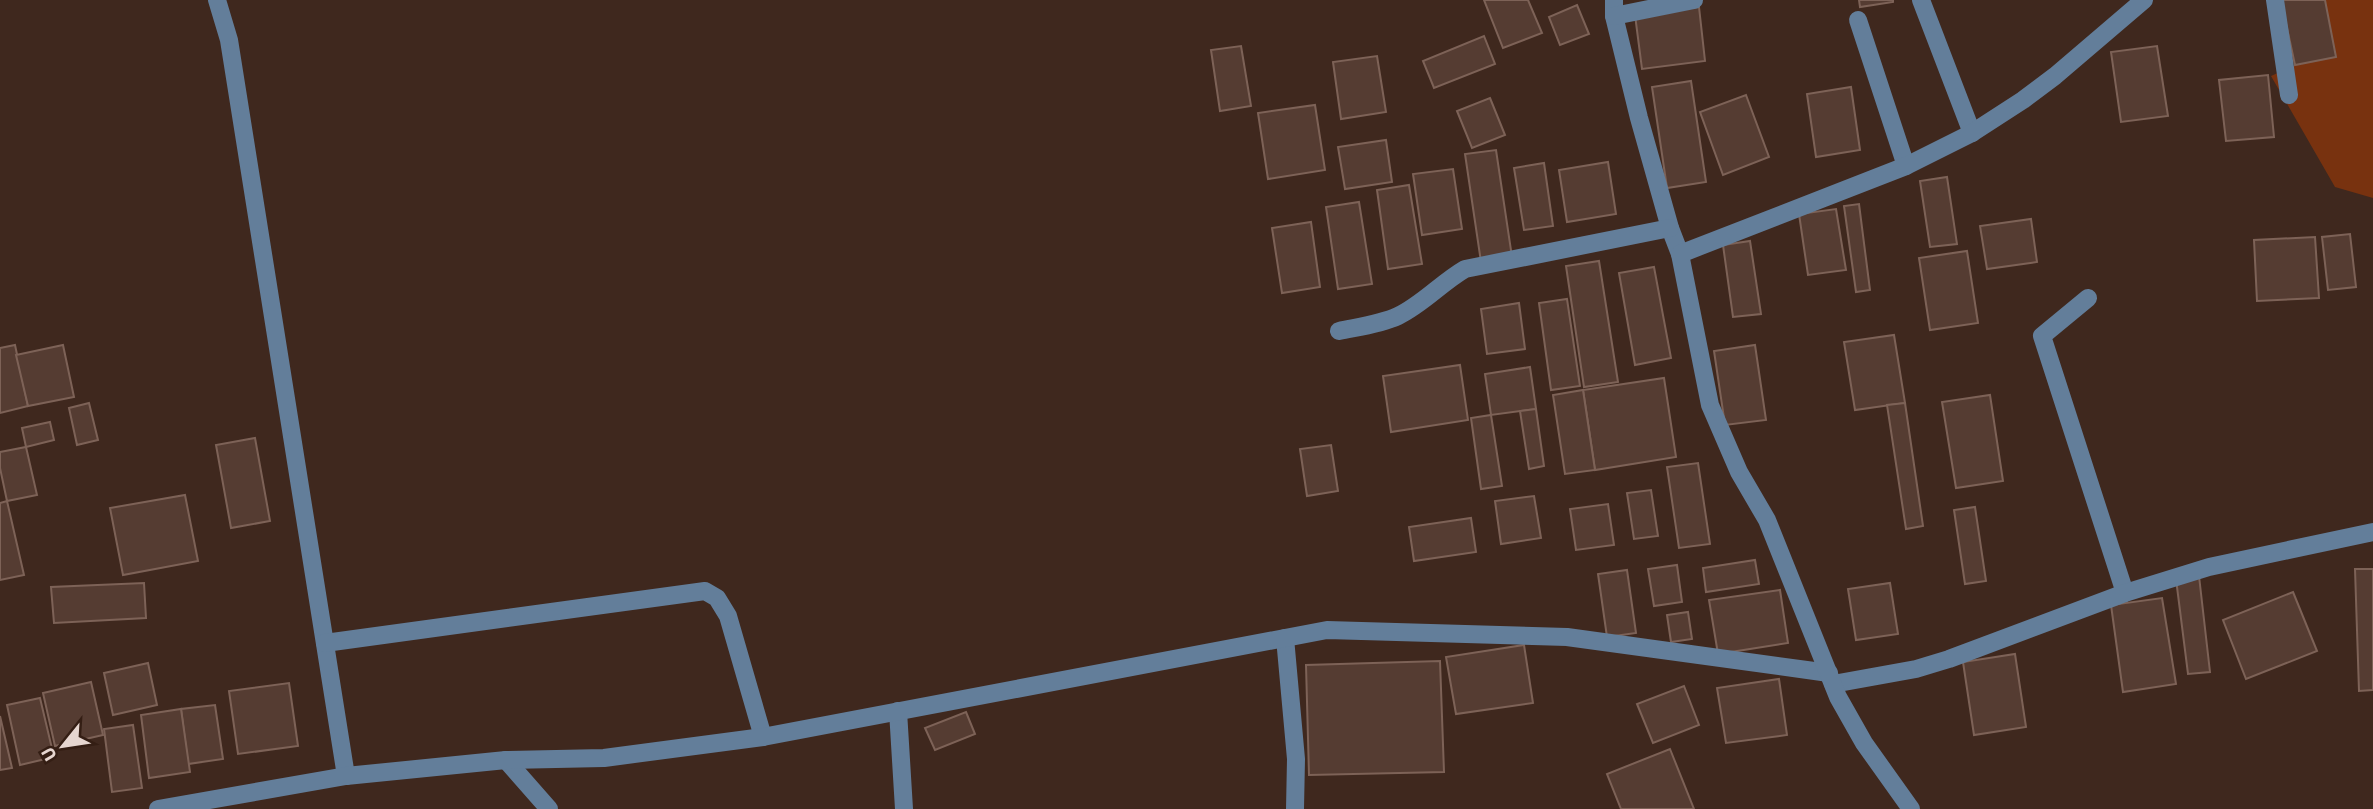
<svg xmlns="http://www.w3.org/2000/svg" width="2373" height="809" font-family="'Source Sans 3',sans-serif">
	<rect width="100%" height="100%" fill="#3f281e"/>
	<path fill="#78320f" d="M2325,0H2373V198L2335,187L2271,76L2295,65L2336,57Z"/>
	<g fill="#553c32" stroke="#7d6257" stroke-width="2">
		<path d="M1484,0H1528L1542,33L1503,48Z"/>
		<path d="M1859,0H1893V2L1860,7Z"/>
		<path d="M2281,0H2325L2336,57L2295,65Z"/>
		<path d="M1577,5L1589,34L1560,45L1549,17Z"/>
		<path d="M1699,7L1705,61L1642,69L1635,15Z"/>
		<path d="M1484,36L1495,64L1434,88L1423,61Z"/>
		<path d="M1241,46L1251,106L1220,111L1211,50Z"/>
		<path d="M2157,46L2168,116L2121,122L2111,52Z"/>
		<path d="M1377,56L1386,112L1341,119L1333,62Z"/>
		<path d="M2268,75L2274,137L2226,141L2219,80Z"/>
		<path d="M1691,81L1706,182L1667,188L1652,87Z"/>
		<path d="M1851,87L1860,150L1816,157L1807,94Z"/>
		<path d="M1746,95L1769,157L1723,175L1700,112Z"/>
		<path d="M1490,98L1505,135L1472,148L1457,111Z"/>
		<path d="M1315,105L1325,170L1268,179L1258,113Z"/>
		<path d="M1386,140L1392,182L1345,189L1338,147Z"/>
		<path d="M1496,150L1512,257L1481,262L1465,154Z"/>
		<path d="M1608,162L1616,214L1567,222L1559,170Z"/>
		<path d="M1544,163L1553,226L1524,230L1514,168Z"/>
		<path d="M1453,169L1462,229L1422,235L1413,174Z"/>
		<path d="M1947,177L1957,244L1930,247L1920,181Z"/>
		<path d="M1409,185L1422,264L1388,269L1377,190Z"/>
		<path d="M1359,202L1372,284L1338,289L1326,207Z"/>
		<path d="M1859,204L1870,290L1856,292L1844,206Z"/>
		<path d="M1836,209L1846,270L1808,275L1799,214Z"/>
		<path d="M2031,219L2037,262L1987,269L1980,226Z"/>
		<path d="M1311,222L1320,287L1282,293L1272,228Z"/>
		<path d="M2350,234L2356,287L2328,290L2322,237Z"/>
		<path d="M2315,237L2319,298L2257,301L2254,240Z"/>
		<path d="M1750,241L1761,314L1733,317L1723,245Z"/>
		<path d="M1967,251L1978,323L1930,330L1919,258Z"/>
		<path d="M1599,261L1618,382L1584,387L1566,266Z"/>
		<path d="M1654,267L1671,358L1635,365L1619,273Z"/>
		<path d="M1567,299L1580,386L1551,390L1539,303Z"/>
		<path d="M1519,303L1525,349L1487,354L1481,309Z"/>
		<path d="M1894,335L1905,403L1855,410L1844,342Z"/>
		<path d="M15,345L28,406L0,413V348Z"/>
		<path d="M63,345L74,397L28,406L16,355Z"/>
		<path d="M1755,345L1766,420L1725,425L1714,351Z"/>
		<path d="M1460,365L1468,420L1391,432L1383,376Z"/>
		<path d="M1530,367L1536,409L1491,415L1485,374Z"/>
		<path d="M1664,378L1676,457L1595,470L1583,390Z"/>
		<path d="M1583,390L1595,470L1565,474L1553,395Z"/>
		<path d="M1990,395L2003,481L1956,488L1942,402Z"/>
		<path d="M89,403L98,440L77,445L69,408Z"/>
		<path d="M1905,403L1923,526L1906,529L1887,405Z"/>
		<path d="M1536,409L1544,466L1529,469L1520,411Z"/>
		<path d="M1491,415L1502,486L1481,489L1471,418Z"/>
		<path d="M50,422L54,440L26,447L22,428Z"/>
		<path d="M255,438L270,521L231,528L216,445Z"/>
		<path d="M1331,445L1338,491L1307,496L1300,449Z"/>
		<path d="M26,447L37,495L7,501L0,468V452Z"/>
		<path d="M1698,463L1710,544L1679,548L1667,467Z"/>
		<path d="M1651,490L1658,536L1634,539L1627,493Z"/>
		<path d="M185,495L198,561L123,575L110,508Z"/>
		<path d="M1534,496L1541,538L1501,544L1495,501Z"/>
		<path d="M7,501L24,575L0,580V503Z"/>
		<path d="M1608,504L1614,545L1576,550L1570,509Z"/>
		<path d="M1975,507L1986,581L1965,584L1954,510Z"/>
		<path d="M1471,518L1476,552L1414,561L1409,527Z"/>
		<path d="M1755,560L1759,584L1706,592L1703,568Z"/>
		<path d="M1677,565L1682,602L1654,606L1648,569Z"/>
		<path d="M2355,569H2373V690L2359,691Z"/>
		<path d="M1627,570L1636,633L1607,637L1598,574Z"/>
		<path d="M2199,576L2210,672L2188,674L2176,579Z"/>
		<path d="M144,583L146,618L54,623L51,587Z"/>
		<path d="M1890,583L1898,634L1856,640L1848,589Z"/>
		<path d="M1780,590L1788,643L1718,654L1709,600Z"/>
		<path d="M2293,592L2317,651L2246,679L2223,620Z"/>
		<path d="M2162,598L2176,684L2123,692L2111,605Z"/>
		<path d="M1688,612L1692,639L1671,642L1667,615Z"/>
		<path d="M1524,645L1533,703L1456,714L1446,657Z"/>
		<path d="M2015,654L2026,727L1974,735L1963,662Z"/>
		<path d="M1440,661L1444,772L1309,775L1306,665Z"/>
		<path d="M148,663L157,705L113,715L104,673Z"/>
		<path d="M1779,679L1787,735L1726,743L1717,688Z"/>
		<path d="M91,682L103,735L55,746L43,693Z"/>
		<path d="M289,683L298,746L238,754L229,691Z"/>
		<path d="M1684,686L1699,725L1653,743L1637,704Z"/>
		<path d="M40,698L54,757L20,765L7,705Z"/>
		<path d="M215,705L223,759L188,764L181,709Z"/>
		<path d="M181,709L190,772L149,778L141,715Z"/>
		<path d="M966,712L975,734L935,750L925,728Z"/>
		<path d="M0,716L12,768L0,770Z"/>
		<path d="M133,725L142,788L112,792L104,729Z"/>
		<path d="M1670,749L1694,809H1621L1607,774Z"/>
	</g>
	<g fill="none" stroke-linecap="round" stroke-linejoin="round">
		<g stroke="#637e9a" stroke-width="18">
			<path d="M217,0L229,40L346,776"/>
			<path d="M1614,0V16L1639,118L1670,228L1680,254"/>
			<path d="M1921,0L1972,133"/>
			<path d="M2275,0L2289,95"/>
			<path d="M1614,16L1694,0"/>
			<path d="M1858,20L1906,166"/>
			<path d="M2088,298L2042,336L2125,593"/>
			<path d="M1339,331C1358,327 1381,324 1398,316C1423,304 1441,283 1465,269L1670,228"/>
			<path d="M1285,638L1296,759L1295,809"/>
			<path d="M325,643L705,591L717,598L728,616L763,737"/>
			<path d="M1833,684L1916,669L1949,659L2125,593L2209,567L2373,532"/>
			<path d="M898,711L904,809"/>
			<path d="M506,760L549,809"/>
			<path d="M158,809L346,776L506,760L604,758L763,737L1327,630L1567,637L1829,673"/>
			<path d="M1911,809L1864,743L1838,697L1767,520L1739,472L1710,405L1680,254L1906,166L1972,133L2023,100L2055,76L2144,0"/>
		</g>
	</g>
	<g transform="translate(63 746) rotate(240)" stroke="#341e14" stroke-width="5" paint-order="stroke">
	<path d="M0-5L12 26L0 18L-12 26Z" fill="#e6d6d0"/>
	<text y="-10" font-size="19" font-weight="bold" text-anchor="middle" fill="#e6d6d0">U</text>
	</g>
</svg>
